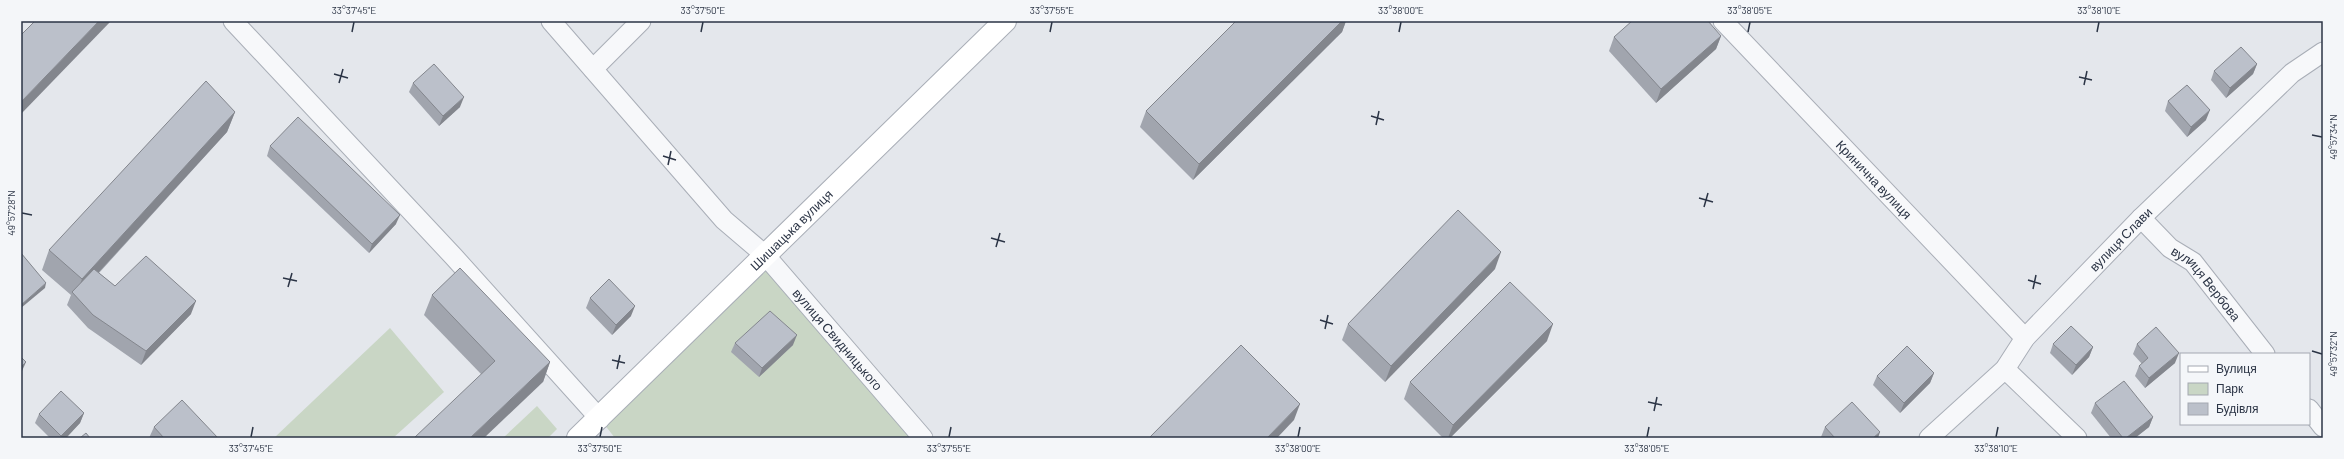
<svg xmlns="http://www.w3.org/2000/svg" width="2344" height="459" font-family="Barlow,sans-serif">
	<rect width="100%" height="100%" fill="#e4e7ec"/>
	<g fill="#c9d6c5">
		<path d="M765,255L923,438H615L600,419Z"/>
		<path d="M390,328L444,392L393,438H274Z"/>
		<path d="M537,406L557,429L548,438H503Z"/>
	</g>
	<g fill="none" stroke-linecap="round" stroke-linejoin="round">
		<defs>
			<g id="street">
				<path d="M233,21L454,257L600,419"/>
				<path id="s1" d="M551,21L724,220L765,255L923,438"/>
				<path id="s2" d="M1723,21L2025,338"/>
				<path d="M593,69L641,21"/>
				<path id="s3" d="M2141,218L2170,248L2193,262L2265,354"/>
				<path d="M2005,369L2077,438"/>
				<path d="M2309,409L2323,427"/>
				<path id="s4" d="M1929,438L2005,369L2025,338L2141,218L2292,73L2323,52"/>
			</g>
			<g id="secondary">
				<path id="s5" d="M578,438L1005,21"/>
			</g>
		</defs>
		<use href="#street" stroke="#a9aeb7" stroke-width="21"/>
		<use href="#secondary" stroke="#a9aeb7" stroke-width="24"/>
		<use href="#street" stroke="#f7f8fa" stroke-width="19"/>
		<use href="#secondary" stroke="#fff" stroke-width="22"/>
	</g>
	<g fill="#a1a5ae">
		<path d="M1236,21H1346L1342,32L1193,180L1140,127L1146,111Z"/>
		<path d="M1721,36L1716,49L1656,103L1609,51L1614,37Z"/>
		<path d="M2257,64L2253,74L2226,98L2211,80L2214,71Z"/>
		<path d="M413,83L460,107L439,126L409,92Z"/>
		<path d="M2168,101L2206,120L2187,137L2165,111Z"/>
		<path d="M235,112L227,132L99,273L115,286L191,314L141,365L88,328L67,305L71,295L42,270L49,250Z"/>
		<path d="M270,146L396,224L369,253L267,156Z"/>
		<path d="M1495,269L1385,382L1342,340L1348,324Z"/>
		<path d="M432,295L550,362L543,382L481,374L424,315Z"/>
		<path d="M590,298L631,316L612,335L586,308Z"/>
		<path d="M1547,341L1450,438H1443L1404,399L1410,382Z"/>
		<path d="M735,343L793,345L759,377L731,352Z"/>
		<path d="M2053,344L2093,347L2089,357L2072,375L2050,353Z"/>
		<path d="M2137,344L2175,363L2145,388L2135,376L2139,366L2142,364L2133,354Z"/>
		<path d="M1934,373L1930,383L1900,413L1873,385L1877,376Z"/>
		<path d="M2095,403L2153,417L2149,427L2135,438H2111L2091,413Z"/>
		<path d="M84,413L80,423L66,438H50L35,423L39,414Z"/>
		<path d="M154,427L218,438H149Z"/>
		<path d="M1825,427L1878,438H1822L1821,437Z"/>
	</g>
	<g fill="#83868d">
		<path d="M99,21H111L21,114V102Z"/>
		<path d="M1342,21H1346L1342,32L1193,180L1199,164Z"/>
		<path d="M1721,36L1716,49L1656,103L1661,89Z"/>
		<path d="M2257,64L2253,74L2226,98L2230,88Z"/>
		<path d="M464,97L460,107L439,126L443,116Z"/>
		<path d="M2210,110L2206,120L2187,137L2191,127Z"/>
		<path d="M235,112L227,132L76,297V296L82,279Z"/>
		<path d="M400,215L396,224L369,253L372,244Z"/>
		<path d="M1501,252L1495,269L1385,382L1391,366Z"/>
		<path d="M46,283L45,288L21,308V305Z"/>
		<path d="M196,301L191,314L141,365L146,351Z"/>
		<path d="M635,306L631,316L612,335L616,325Z"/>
		<path d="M1553,324L1547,341L1450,438H1448L1453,425Z"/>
		<path d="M797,335L793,345L759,377L762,368Z"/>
		<path d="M2093,347L2089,357L2072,375L2076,365Z"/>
		<path d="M2179,353L2175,363L2145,388L2149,378Z"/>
		<path d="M26,362L22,371L21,373V367Z"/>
		<path d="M550,362L543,382L484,438H470Z"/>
		<path d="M1934,373L1930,383L1900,413L1904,403Z"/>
		<path d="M1300,404L1294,420L1277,438H1267Z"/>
		<path d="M84,413L80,423L66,438H61V436Z"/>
		<path d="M2153,417L2149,427L2135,438H2126Z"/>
		<path d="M1880,432L1878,438H1873Z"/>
	</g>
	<g fill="#bbc0ca" stroke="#83868d">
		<path d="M35,21H99L21,102V35Z"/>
		<path d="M1236,21H1342L1199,164L1146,111Z"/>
		<path d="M1632,21H1708L1721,36L1661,89L1614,37Z"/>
		<path d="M2241,47L2257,64L2230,88L2214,71Z"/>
		<path d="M434,64L464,97L443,116L413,83Z"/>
		<path d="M206,81L235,112L82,279L49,250Z"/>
		<path d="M2187,85L2210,110L2191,127L2168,101Z"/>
		<path d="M298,117L400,215L372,244L270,146Z"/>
		<path d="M1458,210L1501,252L1391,366L1348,324Z"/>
		<path d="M21,253L46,283L21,305Z"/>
		<path d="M146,256L196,301L146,351L93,315L72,292L94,269L115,286Z"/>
		<path d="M460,268L550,362L470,438H414L495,361L432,295Z"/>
		<path d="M609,279L635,306L616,325L590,298Z"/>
		<path d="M1510,282L1553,324L1453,425L1410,382Z"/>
		<path d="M770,311L797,335L762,368L735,343Z"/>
		<path d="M2071,326L2093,347L2076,365L2053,344Z"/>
		<path d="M2156,327L2179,353L2149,378L2139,366L2148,358L2137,344Z"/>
		<path d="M1241,345L1300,404L1267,438H1149Z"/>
		<path d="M1907,346L1934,373L1904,403L1877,376Z"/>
		<path d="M21,357L26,362L21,367Z"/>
		<path d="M2124,381L2153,417L2126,438H2123L2095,403Z"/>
		<path d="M61,391L84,413L61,436L39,414Z"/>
		<path d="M182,400L218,438H164L154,427Z"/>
		<path d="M1852,402L1880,432L1873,438H1835L1825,427Z"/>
		<path d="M86,433L90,438H80Z"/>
	</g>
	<path fill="none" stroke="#2b3445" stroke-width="1.5" d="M352,32L354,22M701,32L703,22M1050,32L1052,22M1399,32L1401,22M1748,32L1750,22M2097,32L2099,22M334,74L348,78M2079,77L2092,80M339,83L343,69M2084,85L2087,71M1371,116L1384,120M1376,125L1379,111M2312,135L2322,137M663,156L676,160M668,165L671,151M1699,198L1713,202M1704,207L1708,193M22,213L32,215M991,238L1005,242M996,247L1000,233M283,278L297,281M2028,280L2041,284M288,287L292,273M2033,289L2036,275M1320,320L1333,324M1325,329L1328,315M2312,351L2322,354M612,360L625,363M617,369L620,355M1648,402L1662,405M1654,411L1657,397M251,437L253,427M600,437L602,427M949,437L951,427M1298,437L1300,427M1647,437L1649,427M1996,437L1998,427"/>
	<g text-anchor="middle" stroke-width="3.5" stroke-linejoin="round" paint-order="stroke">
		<g font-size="13" fill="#2b3445" stroke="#f4f6f9">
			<text dy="5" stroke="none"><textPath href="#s2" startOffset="219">Кринична вулиця</textPath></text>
			<text dy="5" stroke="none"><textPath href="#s5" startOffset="298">Шишацька вулиця</textPath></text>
			<text dy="5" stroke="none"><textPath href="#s4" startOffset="277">вулиця Слави</textPath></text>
			<text dy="5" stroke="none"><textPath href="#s3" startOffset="93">вулиця Вербова</textPath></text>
			<text dy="5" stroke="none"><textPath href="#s1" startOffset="429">вулиця Свидницького</textPath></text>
		</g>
	</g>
	<rect width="2344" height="459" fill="none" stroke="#f4f6f9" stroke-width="44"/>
	<rect x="2180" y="353" width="130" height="72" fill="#f4f6f9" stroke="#a4a8b1"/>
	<rect x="2188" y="366" width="20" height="6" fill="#ffffff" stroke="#a4a8b1"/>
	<text x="2216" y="373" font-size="12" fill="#2b3445">Вулиця</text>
	<rect x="2188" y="383" width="20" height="12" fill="#c9d6c5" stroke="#a4a8b1"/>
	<text x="2216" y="393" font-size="12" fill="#2b3445">Парк</text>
	<rect x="2188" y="403" width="20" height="12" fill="#bbc0ca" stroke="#a4a8b1"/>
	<text x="2216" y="413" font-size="12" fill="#2b3445">Будівля</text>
	<rect x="22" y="22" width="2300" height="415" fill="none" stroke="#2b3445" stroke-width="1.5"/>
	<g font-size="10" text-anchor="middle" fill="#2b3445">
		<text x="354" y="14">33°37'45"E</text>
		<text x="703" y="14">33°37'50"E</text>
		<text x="1052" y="14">33°37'55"E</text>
		<text x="1401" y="14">33°38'00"E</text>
		<text x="1750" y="14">33°38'05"E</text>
		<text x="2099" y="14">33°38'10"E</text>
		<text transform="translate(2333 137) rotate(-90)" y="4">49°57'34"N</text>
		<text transform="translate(11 213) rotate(-90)" y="4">49°57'28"N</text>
		<text transform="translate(2333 354) rotate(-90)" y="4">49°57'32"N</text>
		<text x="251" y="452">33°37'45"E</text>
		<text x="600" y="452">33°37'50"E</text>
		<text x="949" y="452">33°37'55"E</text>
		<text x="1298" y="452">33°38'00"E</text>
		<text x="1647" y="452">33°38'05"E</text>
		<text x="1996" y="452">33°38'10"E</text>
	</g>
</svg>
